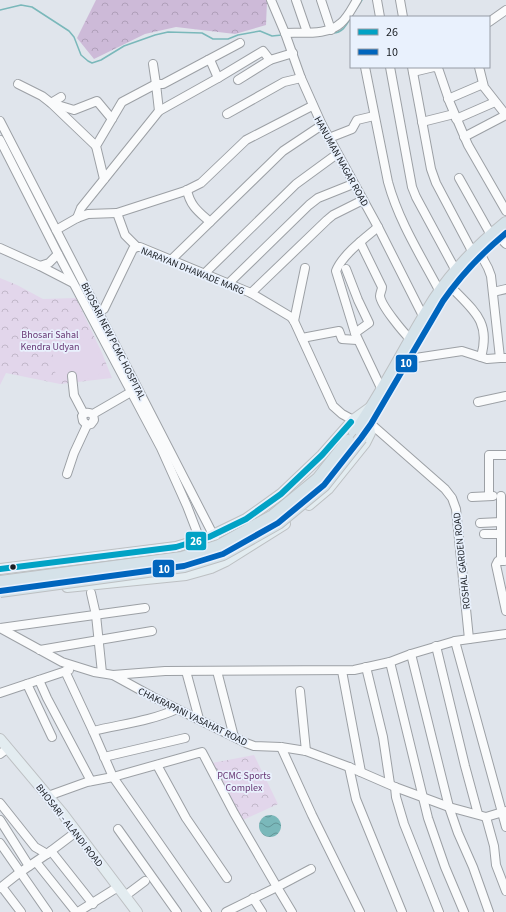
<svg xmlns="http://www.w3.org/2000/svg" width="506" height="912" font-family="'Source Sans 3',sans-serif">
	<defs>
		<pattern id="forest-crowns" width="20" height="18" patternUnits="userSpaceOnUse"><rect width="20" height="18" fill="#cdbad8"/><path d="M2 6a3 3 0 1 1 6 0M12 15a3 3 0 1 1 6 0" fill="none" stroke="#af9fb9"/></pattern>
		<pattern id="park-crowns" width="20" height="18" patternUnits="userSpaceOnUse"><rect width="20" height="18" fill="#e2d6eb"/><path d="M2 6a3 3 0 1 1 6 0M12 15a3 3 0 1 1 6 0" fill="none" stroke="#c1b7c9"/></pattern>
		<pattern id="water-waves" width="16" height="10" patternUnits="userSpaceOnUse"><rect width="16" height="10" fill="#7ab8ba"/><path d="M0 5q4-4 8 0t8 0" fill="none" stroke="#639597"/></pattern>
	</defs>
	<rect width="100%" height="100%" fill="#e0e5ec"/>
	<path fill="url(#forest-crowns)" d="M96,0H266L267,1L266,25L235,34L176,27L145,34L94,59L77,38Z"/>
	<g fill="url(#park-crowns)">
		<path d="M0,278L17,285L43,299L76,298L102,353L112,378L60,384L6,373L0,385Z"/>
		<path d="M254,755L278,804L243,820L212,763Z"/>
	</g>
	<path fill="#e2d6eb" d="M54,337L88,339L94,341L102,363L98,378L78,379L58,376L52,368Z"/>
	<circle fill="url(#water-waves)" cx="270" cy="826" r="11"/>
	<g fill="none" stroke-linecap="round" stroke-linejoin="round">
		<g stroke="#7ab8ba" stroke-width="1.5">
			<path d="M0,10L21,5L32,7L69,31L74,37L81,55L88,61L92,63L101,60L124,46L155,35L168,32L202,33L213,39H228L238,35L260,31L272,36L282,35"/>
			<path d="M354,12L362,0"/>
			<path d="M333,33C342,33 346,26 350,19"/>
		</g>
		<defs>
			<g id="minor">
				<path d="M271,0L285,33L301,78L322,125L378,227L424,318"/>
				<path d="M296,0L307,32"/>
				<path d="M321,0L331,30"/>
				<path d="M377,0L380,17"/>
				<path d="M400,0L403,17"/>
				<path d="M489,22L506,10"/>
				<path d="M285,33C303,32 327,36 341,23C348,17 352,8 357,0"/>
				<path d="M208,60L240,43"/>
				<path d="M153,64L156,84H163L208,60L211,62L218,78"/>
				<path d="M365,67L388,182C399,222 421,256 440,292"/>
				<path d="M390,67L412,187L416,197L456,271"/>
				<path d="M412,67L431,169L436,183L473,253"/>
				<path d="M413,72L434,67L438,68L450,103L468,145L506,211"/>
				<path d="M238,80L270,60L293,53"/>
				<path d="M18,84L42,96L51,103L96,146"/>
				<path d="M61,97L51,103L74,110L97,101L112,119"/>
				<path d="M448,99L483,84"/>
				<path d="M312,106L246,140L201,183L185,191L117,213L125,235L137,247H140L251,293L291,317L294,321L333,406L342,414L353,420"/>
				<path d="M227,114L284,82L301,78"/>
				<path d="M456,119L495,102"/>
				<path d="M0,121L221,550"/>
				<path d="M422,122L454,114"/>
				<path d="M464,137L506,115L484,87L479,67"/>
				<path d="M329,138L352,129L357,120L374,116"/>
				<path d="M0,140L58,254L161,448L187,506L202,545"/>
				<path d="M459,178L491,235"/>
				<path d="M104,179L96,146L122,102L156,84L159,111"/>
				<path d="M187,190C190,206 199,212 210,222"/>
				<path d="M77,218L81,208L159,111L218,78L263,51L270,60"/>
				<path d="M378,227C366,237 342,255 336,271L355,333L382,390"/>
				<path d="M56,230L77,218L88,214L117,213"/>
				<path d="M500,238L506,244"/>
				<path d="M360,242L382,287C382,290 380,293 380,296C381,306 404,333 411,340"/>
				<path d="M0,248L40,266L73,283"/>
				<path d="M481,255L488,268L491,276L500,358H506"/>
				<path d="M171,260L283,151L322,125"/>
				<path d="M40,266L49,263L58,254"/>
				<path d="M346,269L358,300L369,323L355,333"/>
				<path d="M205,273L296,184L337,154"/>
				<path d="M228,284L309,205L318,198L353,184"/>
				<path d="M452,288C474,311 491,322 481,357"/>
				<path d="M493,292L506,289"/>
				<path d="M251,293L327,220L333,215L363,200"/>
				<path d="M95,314L104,309L133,249L137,247"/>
				<path d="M294,321L305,268"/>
				<path d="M302,338L339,331L342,339L357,340"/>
				<path d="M409,359L462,351L487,359L500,358"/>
				<path d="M72,376L74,395L84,414"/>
				<path d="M478,402L506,396"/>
				<path d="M93,414L94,420L91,424L87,425L83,421L82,416C86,412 88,412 93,414L131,392"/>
				<path d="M371,424L445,489L452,498L456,509L469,639"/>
				<path d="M67,474L74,453L87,425"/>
				<path d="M489,496V455H506"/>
				<path d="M472,497L493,496"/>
				<path d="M480,523L501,522"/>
				<path d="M484,534H501"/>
				<path d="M501,561V496"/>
				<path d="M504,561H498L496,565L506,611"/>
				<path d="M91,593L96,615L102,673"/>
				<path d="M0,628L62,662L94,672L113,675L153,697L246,743L254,746L281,747L306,751L349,767L395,787L449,807L486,817L506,811"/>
				<path d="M0,628L145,608"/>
				<path d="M455,641L506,827"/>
				<path d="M436,646L465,766L478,814"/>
				<path d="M40,650L152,631"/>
				<path d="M411,654L449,807L458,833L473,867L489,912"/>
				<path d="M390,662L428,818L445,867L464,912"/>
				<path d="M366,667L383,737L390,784"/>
				<path d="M65,671L93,731L113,777L207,912"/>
				<path d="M186,671L199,719"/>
				<path d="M217,671L234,737"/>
				<path d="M342,671L361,772"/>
				<path d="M113,675L165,671L354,670L390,662L411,654L455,641L506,634"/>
				<path d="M39,680L47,698L91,781"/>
				<path d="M27,684L52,737"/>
				<path d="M300,691L306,751"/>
				<path d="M0,693L69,670"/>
				<path d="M93,731C122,724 151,721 177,709"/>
				<path d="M281,747L312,815L360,912"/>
				<path d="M0,754L8,748"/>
				<path d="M104,757L185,738"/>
				<path d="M157,765L186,818L227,878"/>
				<path d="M349,767L356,799L402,912"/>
				<path d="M395,787L396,797L404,824L439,912"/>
				<path d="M48,796L87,782L113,777L202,752L234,813L277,887L226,912"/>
				<path d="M0,803L35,847L47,854"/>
				<path d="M486,817L494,846L496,865L506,891"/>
				<path d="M0,820L29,866"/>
				<path d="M118,829L177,912"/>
				<path d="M0,843L48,912"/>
				<path d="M51,851L93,904"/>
				<path d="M36,862L76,912"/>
				<path d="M2,887L21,912"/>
				<path d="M0,888L19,873L47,854L76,832"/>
				<path d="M125,896L145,881"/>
				<path d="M253,898L262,912"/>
				<path d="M78,912L118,887"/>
				<path d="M292,912L277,887L311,869"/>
			</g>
			<g id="major">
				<path d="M309,505L328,489L365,443L370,433L369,427"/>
				<path d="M0,569L176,547L209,537L246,519L281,494L322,455L353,420L371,407"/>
				<path d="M67,587L186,575L211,568L226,561L285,524"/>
				<path d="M0,739L63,814L137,912"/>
			</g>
			<path id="highway" d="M355,433C385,390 407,343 435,299C454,270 479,245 506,223"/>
		</defs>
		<use href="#minor" stroke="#9ca0a5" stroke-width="10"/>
		<use href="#major" stroke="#bdc0c3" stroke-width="12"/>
		<use href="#highway" stroke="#bdc0c3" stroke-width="14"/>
		<use href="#minor" stroke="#fafbfc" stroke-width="8"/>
		<use href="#major" stroke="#e3ecf0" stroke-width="10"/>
		<use href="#highway" stroke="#d5e2e9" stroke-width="12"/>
		<defs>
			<g id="highway-bridge">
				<path d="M0,582L182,558L219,546L273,516L318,479L348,441"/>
				<path d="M0,591L184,566L223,554L278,523L324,485L361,438"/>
			</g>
		</defs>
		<use href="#highway-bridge" stroke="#bdc0c3" stroke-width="14" stroke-linecap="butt"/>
		<use href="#highway-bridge" stroke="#d5e2e9" stroke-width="12"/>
		<defs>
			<path id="bus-1" d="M0,569L176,547L209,537L246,519L281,494L322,455L351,422"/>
			<path id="bus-2" d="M0,591L184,566L223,554L278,523L324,485L361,438L371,424L443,301C461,275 482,253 506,233"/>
		</defs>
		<use href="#bus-1" stroke="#e9f1fd" stroke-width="9"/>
		<use href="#bus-2" stroke="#e9f1fd" stroke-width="9"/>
		<use href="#bus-1" stroke="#01a2c5" stroke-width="6"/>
		<use href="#bus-2" stroke="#0065bd" stroke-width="6"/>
	</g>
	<circle fill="#191d22" stroke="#e9f1fd" stroke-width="1.5" cx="13" cy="567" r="3.5"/>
	<g text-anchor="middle" stroke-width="3.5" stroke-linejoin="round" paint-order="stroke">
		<g font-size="10" fill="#191d22" stroke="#e9f1fd">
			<text transform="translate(342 161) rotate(61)" y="4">HANUMAN NAGAR ROAD</text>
			<text transform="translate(193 270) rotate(22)" y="4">NARAYAN DHAWADE MARG</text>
			<text transform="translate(114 341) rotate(63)" y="4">BHOSARI NEW PCMC HOSPITAL</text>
			<text transform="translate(461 561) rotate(-96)" y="4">ROSHAL GARDEN ROAD</text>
			<text transform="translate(193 716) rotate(26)" y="4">CHAKRAPANI VASAHAT ROAD</text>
			<text transform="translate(70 825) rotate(52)" y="4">BHOSARI - ALANDI ROAD</text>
		</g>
		<g font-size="10" fill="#673673" stroke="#e9f1fd">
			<text x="50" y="338">Bhosari Sahal<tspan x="50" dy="12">Kendra Udyan</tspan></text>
			<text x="244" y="779">PCMC Sports<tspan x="244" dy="12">Complex</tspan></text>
		</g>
	</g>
	<g stroke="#e9f1fd" stroke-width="1.5">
		<rect x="395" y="354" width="23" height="19" rx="4" fill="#0065bd"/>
		<rect x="185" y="531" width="22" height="20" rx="4" fill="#01a2c5"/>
		<rect x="152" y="559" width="23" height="19" rx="4" fill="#0065bd"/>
	</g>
	<g font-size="11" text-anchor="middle" font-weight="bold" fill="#fff">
		<text x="406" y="367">10</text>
		<text x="196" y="545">26</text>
		<text x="164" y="573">10</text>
	</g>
	<rect x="350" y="16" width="140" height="52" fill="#e9f1fd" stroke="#969ca5"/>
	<rect x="358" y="29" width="20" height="6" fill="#01a2c5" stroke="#969ca5"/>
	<text x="386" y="36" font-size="12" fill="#191d22">26</text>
	<rect x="358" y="49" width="20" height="6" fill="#0065bd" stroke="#969ca5"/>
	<text x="386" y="56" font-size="12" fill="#191d22">10</text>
</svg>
